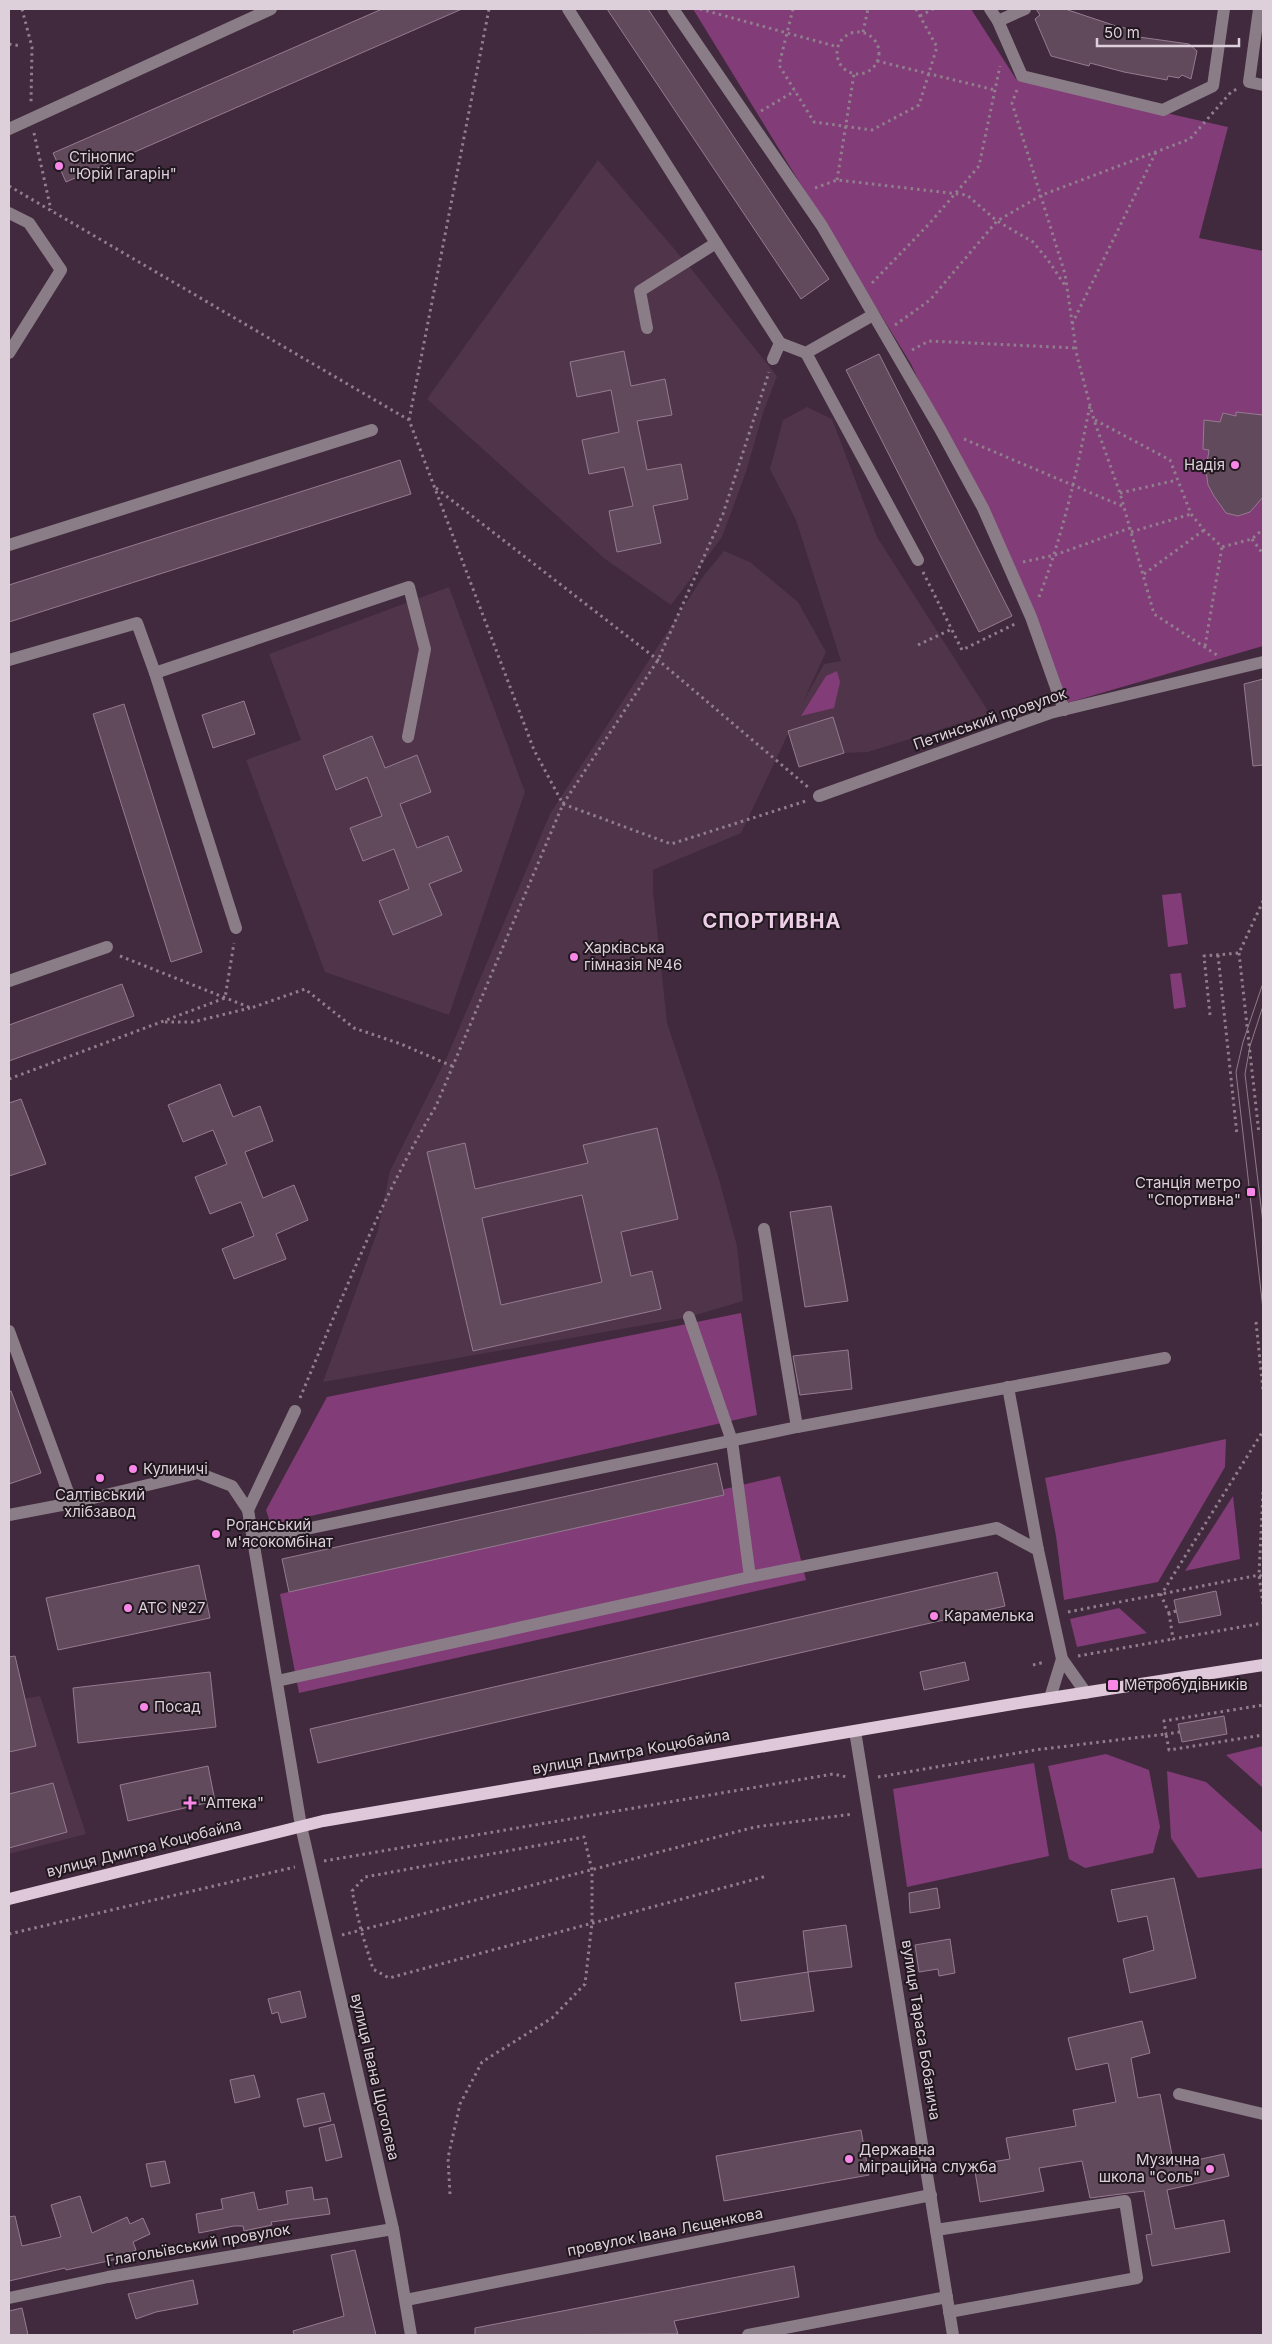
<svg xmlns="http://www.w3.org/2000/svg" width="1272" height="2344" font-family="Inter,sans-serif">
	<rect width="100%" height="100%" fill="#412a3d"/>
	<g fill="#4f344a">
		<path d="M598,160L688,265L777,376L763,413L746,472L722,537L671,605L605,559L427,399Z"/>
		<path d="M807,407L832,419L877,537L990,714L868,752L844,753L833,717L790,730L741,833L653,870V891L667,1023L719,1179L737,1246L743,1301L689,1317L323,1382L378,1230L390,1171L446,1059L550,814L702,578L724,551L750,562L798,602L826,652L803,702L824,664L841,661L796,520L770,469L783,420Z"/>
		<path d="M449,587L525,792L449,1015L325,972L246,760L301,740L269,654Z"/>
		<path d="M40,1696L86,1834L9,1854V1701Z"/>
	</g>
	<g fill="#823c78">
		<path d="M693,9H971L1016,79L1228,127L1199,238L1263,251V646L1067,703L911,364Z"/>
		<path d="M837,671L840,682L834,708L801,716L826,676Z"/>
		<path d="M1181,893L1188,944L1168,947L1162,895Z"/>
		<path d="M1181,973L1186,1007L1174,1009L1170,974Z"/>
		<path d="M741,1313L757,1415L271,1525L266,1510L327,1397Z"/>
		<path d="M1226,1439L1225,1467L1158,1582L1064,1600L1056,1536L1045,1478Z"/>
		<path d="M780,1476L806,1580L299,1693L280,1594Z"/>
		<path d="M1233,1496L1240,1559L1185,1571Z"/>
		<path d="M1119,1608L1147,1633L1077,1647L1070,1619Z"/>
		<path d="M1263,1746V1788L1226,1755Z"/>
		<path d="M1106,1754L1149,1770L1160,1827L1153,1853L1085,1868L1069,1859L1048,1766Z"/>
		<path d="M1034,1763L1049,1856L907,1887L893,1789Z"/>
		<path d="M1167,1771L1206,1782L1263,1833V1868L1198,1878L1171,1838Z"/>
	</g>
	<g fill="#624a5d" stroke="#967b90" fill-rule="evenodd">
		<path d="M382,9H462L66,182L53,153Z"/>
		<path d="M607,9H648L829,279L801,299Z"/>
		<path d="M1036,9H1065L1116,26L1139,31V37L1189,44L1197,51L1191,79L1182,75L1179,78L1168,76L1167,80L1124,72L1090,63L1089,66L1051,56L1035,19L1040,15Z"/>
		<path d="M624,351L631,386L665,379L672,415L637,421L647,470L681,464L688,499L653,506L661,543L617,552L609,511L633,506L624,467L589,474L582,440L619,432L611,390L577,397L570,362Z"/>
		<path d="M879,354L1012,616L979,632L846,370Z"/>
		<path d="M1236,412L1263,415V497L1250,512L1238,516L1226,513L1214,496L1208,485L1206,470L1209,450L1203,449L1204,420L1220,422L1223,413L1236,416Z"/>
		<path d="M400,460L411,494L9,622V585Z"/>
		<path d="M1263,679V765L1253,766L1244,684Z"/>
		<path d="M244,701L255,734L213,748L202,715Z"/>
		<path d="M124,704L202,952L171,962L93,714Z"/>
		<path d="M833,717L844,753L799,767L788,731Z"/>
		<path d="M372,736L385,768L417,755L431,792L400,804L417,848L448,836L462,871L429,884L442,915L393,935L379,901L409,889L394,849L363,861L350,828L382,816L367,777L336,790L323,756Z"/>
		<path d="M122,984L134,1016L9,1061V1025Z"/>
		<path d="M220,1084L233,1117L260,1106L273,1141L245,1152L263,1198L294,1185L308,1220L276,1234L286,1259L234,1279L222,1249L254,1236L241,1202L210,1214L195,1177L227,1164L213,1130L183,1142L168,1105Z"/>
		<path d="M21,1099L46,1164L9,1176V1103Z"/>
		<path d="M657,1128L678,1219L621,1232L631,1276L652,1271L661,1309L473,1351L427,1152L465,1143L475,1189L588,1163L583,1145ZM582,1195L602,1282L501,1305L482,1218Z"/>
		<path d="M831,1206L848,1301L805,1307L790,1212Z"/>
		<path d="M848,1350L852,1389L800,1395L793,1356Z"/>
		<path d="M9,1391H11L41,1473L9,1484Z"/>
		<path d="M717,1463L724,1495L289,1592L282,1559Z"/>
		<path d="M199,1565L210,1618L58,1650L46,1598Z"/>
		<path d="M997,1572L1005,1606L318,1763L310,1729Z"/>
		<path d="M1216,1591L1221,1615L1179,1623L1174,1600Z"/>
		<path d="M15,1656L36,1746L9,1752V1657Z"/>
		<path d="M965,1662L969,1680L924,1690L920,1672Z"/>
		<path d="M210,1672L216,1727L78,1743L73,1688Z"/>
		<path d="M1224,1716L1227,1734L1182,1742L1178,1724Z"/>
		<path d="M208,1766L215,1801L128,1821L120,1785Z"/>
		<path d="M53,1783L67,1832L9,1848V1794Z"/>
		<path d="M1174,1878L1196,1978L1130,1993L1123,1959L1154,1950L1147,1916L1118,1922L1111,1890Z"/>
		<path d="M937,1888L940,1908L910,1913L909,1893Z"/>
		<path d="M846,1925L852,1967L808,1972L803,1931Z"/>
		<path d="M950,1939L955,1973L939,1976L938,1969L919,1972L915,1945Z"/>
		<path d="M808,1972L814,2011L741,2021L735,1983Z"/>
		<path d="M300,1991L306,2017L281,2023L278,2012L272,2014L268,1999Z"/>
		<path d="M1142,2021L1150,2053L1131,2058L1138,2098L1160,2094L1174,2165L1224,2154L1229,2176L1167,2190L1175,2229L1224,2220L1230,2252L1152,2266L1146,2235L1152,2234L1144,2191L1090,2198L1082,2161L1039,2168L1044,2191L980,2202L974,2165L1010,2159L1006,2138L1076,2126L1073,2110L1116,2102L1108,2063L1076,2070L1068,2038Z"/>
		<path d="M254,2075L260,2097L235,2103L230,2080Z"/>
		<path d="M324,2093L331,2121L304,2127L297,2099Z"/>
		<path d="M334,2124L342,2157L326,2161L319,2128Z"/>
		<path d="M861,2130L869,2175L724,2201L716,2156Z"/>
		<path d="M165,2161L170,2183L151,2187L146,2164Z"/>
		<path d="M312,2187L314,2200L327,2198L330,2214L271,2222L272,2225L244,2231L243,2226H234L199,2233L196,2214L223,2209L221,2199L254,2192L258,2210L288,2204L286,2191Z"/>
		<path d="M80,2196L92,2233L127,2217L130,2224L143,2218L150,2234L133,2242L136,2250L113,2260L66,2270L65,2268L9,2281V2217L15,2216L22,2246L61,2237L51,2205Z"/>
		<path d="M355,2250L376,2335H294L293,2331L344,2316L331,2255Z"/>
		<path d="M794,2266L799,2297L674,2321L678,2334L475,2335V2328Z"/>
		<path d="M193,2280L198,2304L156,2312L136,2319L128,2294Z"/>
		<path d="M22,2308L28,2335H9V2311Z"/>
	</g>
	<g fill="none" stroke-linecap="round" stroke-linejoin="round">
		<g stroke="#917e8d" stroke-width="3" stroke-dasharray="2.5 4" stroke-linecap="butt">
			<path d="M22,9L32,47L31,102"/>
			<path d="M700,9L838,47"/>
			<path d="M793,9L779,65L814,122L872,130L919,105L937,47L916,9"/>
			<path d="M920,16L933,9"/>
			<path d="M863,32L868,9"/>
			<circle cx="858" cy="53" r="21"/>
			<path d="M9,44L21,46"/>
			<path d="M877,61L995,90"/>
			<path d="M1017,90L1012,103L1065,274L1077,356L1094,420L1120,493L1154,614L1220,657"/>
			<path d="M761,111L795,91"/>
			<path d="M34,133L51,210"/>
			<path d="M837,180L854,74"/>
			<path d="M9,186L409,420L534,750L563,804L671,844L806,801"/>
			<path d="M815,188L837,180L967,195L997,221L1033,242L1048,260L1066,287"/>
			<path d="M872,283L929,224L979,166L1000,66"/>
			<path d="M1072,324L1156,152"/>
			<path d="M895,325L930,300L997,221L1042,195L1190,139L1231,92L1237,89"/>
			<path d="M912,350L929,341L1076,348"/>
			<path d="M409,420L489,9"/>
			<path d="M1095,420L1170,460L1191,514L1204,530L1222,547L1252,539L1263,529"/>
			<path d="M964,439L1122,506"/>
			<path d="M436,488L658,660L809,788"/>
			<path d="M1120,493L1177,480"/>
			<path d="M1131,532L1191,514"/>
			<path d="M1252,539L1263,554"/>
			<path d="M1023,562L1055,555L1130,528"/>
			<path d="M923,572L962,650L1017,623"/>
			<path d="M1144,574L1204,530"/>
			<path d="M1039,597C1063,535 1077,471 1090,405"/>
			<path d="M918,645L952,629"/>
			<path d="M1205,646L1222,547"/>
			<path d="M1239,953L1259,1134"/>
			<path d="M1218,955L1237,1135"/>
			<path d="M120,956L251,1008L305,989L354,1028L401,1044L452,1066"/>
			<path d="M1210,1015L1204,956L1239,953L1263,901"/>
			<path d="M165,1022H193L250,1008"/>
			<path d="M9,1079L225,998L234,943"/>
			<path d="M1256,1322L1263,1390"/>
			<path d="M300,1398C342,1298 381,1198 436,1106L563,804L658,660L723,514L769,372"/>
			<path d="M1263,1492L1259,1575L1263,1604"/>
			<path d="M1176,1611L1169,1613L1161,1595L1263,1431"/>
			<path d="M1068,1612L1259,1575L1263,1577"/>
			<path d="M1169,1613L1173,1639L1263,1623"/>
			<path d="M1078,1656L1173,1639"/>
			<path d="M1033,1665L1045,1662"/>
			<path d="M1180,1732L1166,1734L1164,1721L1263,1705"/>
			<path d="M878,1777L1035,1750L1166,1734L1169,1750L1263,1735"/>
			<path d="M324,1861L833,1774L847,1777"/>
			<path d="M9,1934L295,1867"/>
			<path d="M342,1935L755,1827L853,1814"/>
			<path d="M450,2194L448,2158L460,2104L482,2062L552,2018L585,1984L592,1923V1870L584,1837L365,1877L352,1891L361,1930L373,1969L389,1978L767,1876"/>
		</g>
		<g stroke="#8a7d87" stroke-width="12">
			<path d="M568,9L716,243"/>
			<path d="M673,9L822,226L940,429L983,508L1031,617L1064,710"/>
			<path d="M990,9L998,21L1022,76L1163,110L1213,86L1224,9"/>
			<path d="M1259,9L1249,82L1263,85"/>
			<path d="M998,21L1025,9"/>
			<path d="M9,129L271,9"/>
			<path d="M9,213L29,223L61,270L9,353"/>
			<path d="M647,328L640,291L716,243L780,343"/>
			<path d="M806,353L918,560"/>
			<path d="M773,359L780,343L806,353L873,315"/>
			<path d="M9,545L372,430"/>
			<path d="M9,660L137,623L155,673L409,587L425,649L408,737"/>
			<path d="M155,673L236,928"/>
			<path d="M819,796L1050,713L1263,662"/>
			<path d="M9,981L107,947"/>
			<path d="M689,1317L732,1441L750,1577"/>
			<path d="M9,1331L72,1503"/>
			<path d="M1008,1387L1038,1550L1062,1659L1086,1693"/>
			<path d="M797,1427L1165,1358"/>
			<path d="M248,1510L295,1411"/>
			<path d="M9,1515L72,1503L198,1473L232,1486L248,1510L301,1826L393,2229L411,2335"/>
			<path d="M253,1540L797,1427L764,1229"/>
			<path d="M277,1681L750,1577L997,1528L1038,1550"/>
			<path d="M1050,1698L1062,1659"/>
			<path d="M855,1731L953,2335"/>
			<path d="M1179,2094L1263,2114"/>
			<path d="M936,2230L1125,2201L1137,2278L949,2312"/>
			<path d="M9,2298L108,2277L393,2229"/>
			<path d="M406,2300L931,2195"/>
			<path d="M748,2335L947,2297"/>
		</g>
		<path stroke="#e0c8db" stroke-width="12" d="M9,1899L323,1821L1025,1702L1263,1665"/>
		<g stroke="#8e7b8a" stroke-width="1">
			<path d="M1263,983L1243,1042L1236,1072L1263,1309"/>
			<path d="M1263,1006L1250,1046L1245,1074L1263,1223"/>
		</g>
	</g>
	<g fill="#f987e8" stroke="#21171f" stroke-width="2">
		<circle cx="59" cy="166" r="5"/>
		<circle cx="1235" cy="465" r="5"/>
		<circle cx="574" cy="957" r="5"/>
		<rect x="1246" y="1187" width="10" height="10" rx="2.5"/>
		<circle cx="133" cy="1469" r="5"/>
		<circle cx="100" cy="1478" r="5"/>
		<circle cx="216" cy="1534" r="5"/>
		<circle cx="128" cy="1608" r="5"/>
		<circle cx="934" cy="1616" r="5"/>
		<rect x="1107" y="1679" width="12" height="12" rx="2.5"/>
		<circle cx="144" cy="1707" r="5"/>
		<path d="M187.5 1795.5h5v5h5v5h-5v5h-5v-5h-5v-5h5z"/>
		<circle cx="849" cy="2159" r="5"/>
		<circle cx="1210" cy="2169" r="5"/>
	</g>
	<g text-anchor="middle" stroke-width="4" stroke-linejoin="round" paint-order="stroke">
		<g font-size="15" fill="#ded0db" stroke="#21171f" text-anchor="start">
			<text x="69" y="162">Стінопис<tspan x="69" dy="17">"Юрій Гагарін"</tspan></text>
			<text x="1225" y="470" text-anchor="end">Надія</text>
			<text x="584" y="953">Харківська<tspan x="584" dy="17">гімназія №46</tspan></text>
			<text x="1241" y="1188" text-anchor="end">Станція метро<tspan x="1241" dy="17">"Спортивна"</tspan></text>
			<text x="143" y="1474">Кулиничі</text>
			<text x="100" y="1500" text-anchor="middle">Салтівський<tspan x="100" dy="17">хлібзавод</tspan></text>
			<text x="226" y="1530">Роганський<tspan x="226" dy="17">м'ясокомбінат</tspan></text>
			<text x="138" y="1613">АТС №27</text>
			<text x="944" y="1621">Карамелька</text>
			<text x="1124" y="1690">Метробудівників</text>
			<text x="154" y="1712">Посад</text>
			<text x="200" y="1808">"Аптека"</text>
			<text x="859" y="2155">Державна<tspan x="859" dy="17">міграційна служба</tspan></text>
			<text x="1200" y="2165" text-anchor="end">Музична<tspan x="1200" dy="17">школа "Соль"</tspan></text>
		</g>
		<g font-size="15" fill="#ded0db" stroke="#21171f">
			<text transform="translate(990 719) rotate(-19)" y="5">Петинський провулок</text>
			<text transform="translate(631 1752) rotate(-10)" y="5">вулиця Дмитра Коцюбайла</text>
			<text transform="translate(144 1848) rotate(-14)" y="5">вулиця Дмитра Коцюбайла</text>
			<text transform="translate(921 2030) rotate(81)" y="5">вулиця Тараса Бобанича</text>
			<text transform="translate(375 2077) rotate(77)" y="5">вулиця Івана Щоголєва</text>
			<text transform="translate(665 2232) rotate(-11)" y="5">провулок Івана Лєщенкова</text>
			<text transform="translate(198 2245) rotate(-10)" y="5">Глагольївський провулок</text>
		</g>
		<g font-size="20" font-weight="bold" letter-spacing="1" fill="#eccee6" stroke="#21171f">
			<text x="772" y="928">СПОРТИВНА</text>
		</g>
	</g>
	<rect width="1272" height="2344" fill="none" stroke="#ded0db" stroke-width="20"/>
	<path d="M1097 38v8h142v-8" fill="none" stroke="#ded0db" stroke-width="2.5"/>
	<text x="1104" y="38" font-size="15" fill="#ded0db" stroke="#21171f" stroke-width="4" paint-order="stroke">50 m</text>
</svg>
